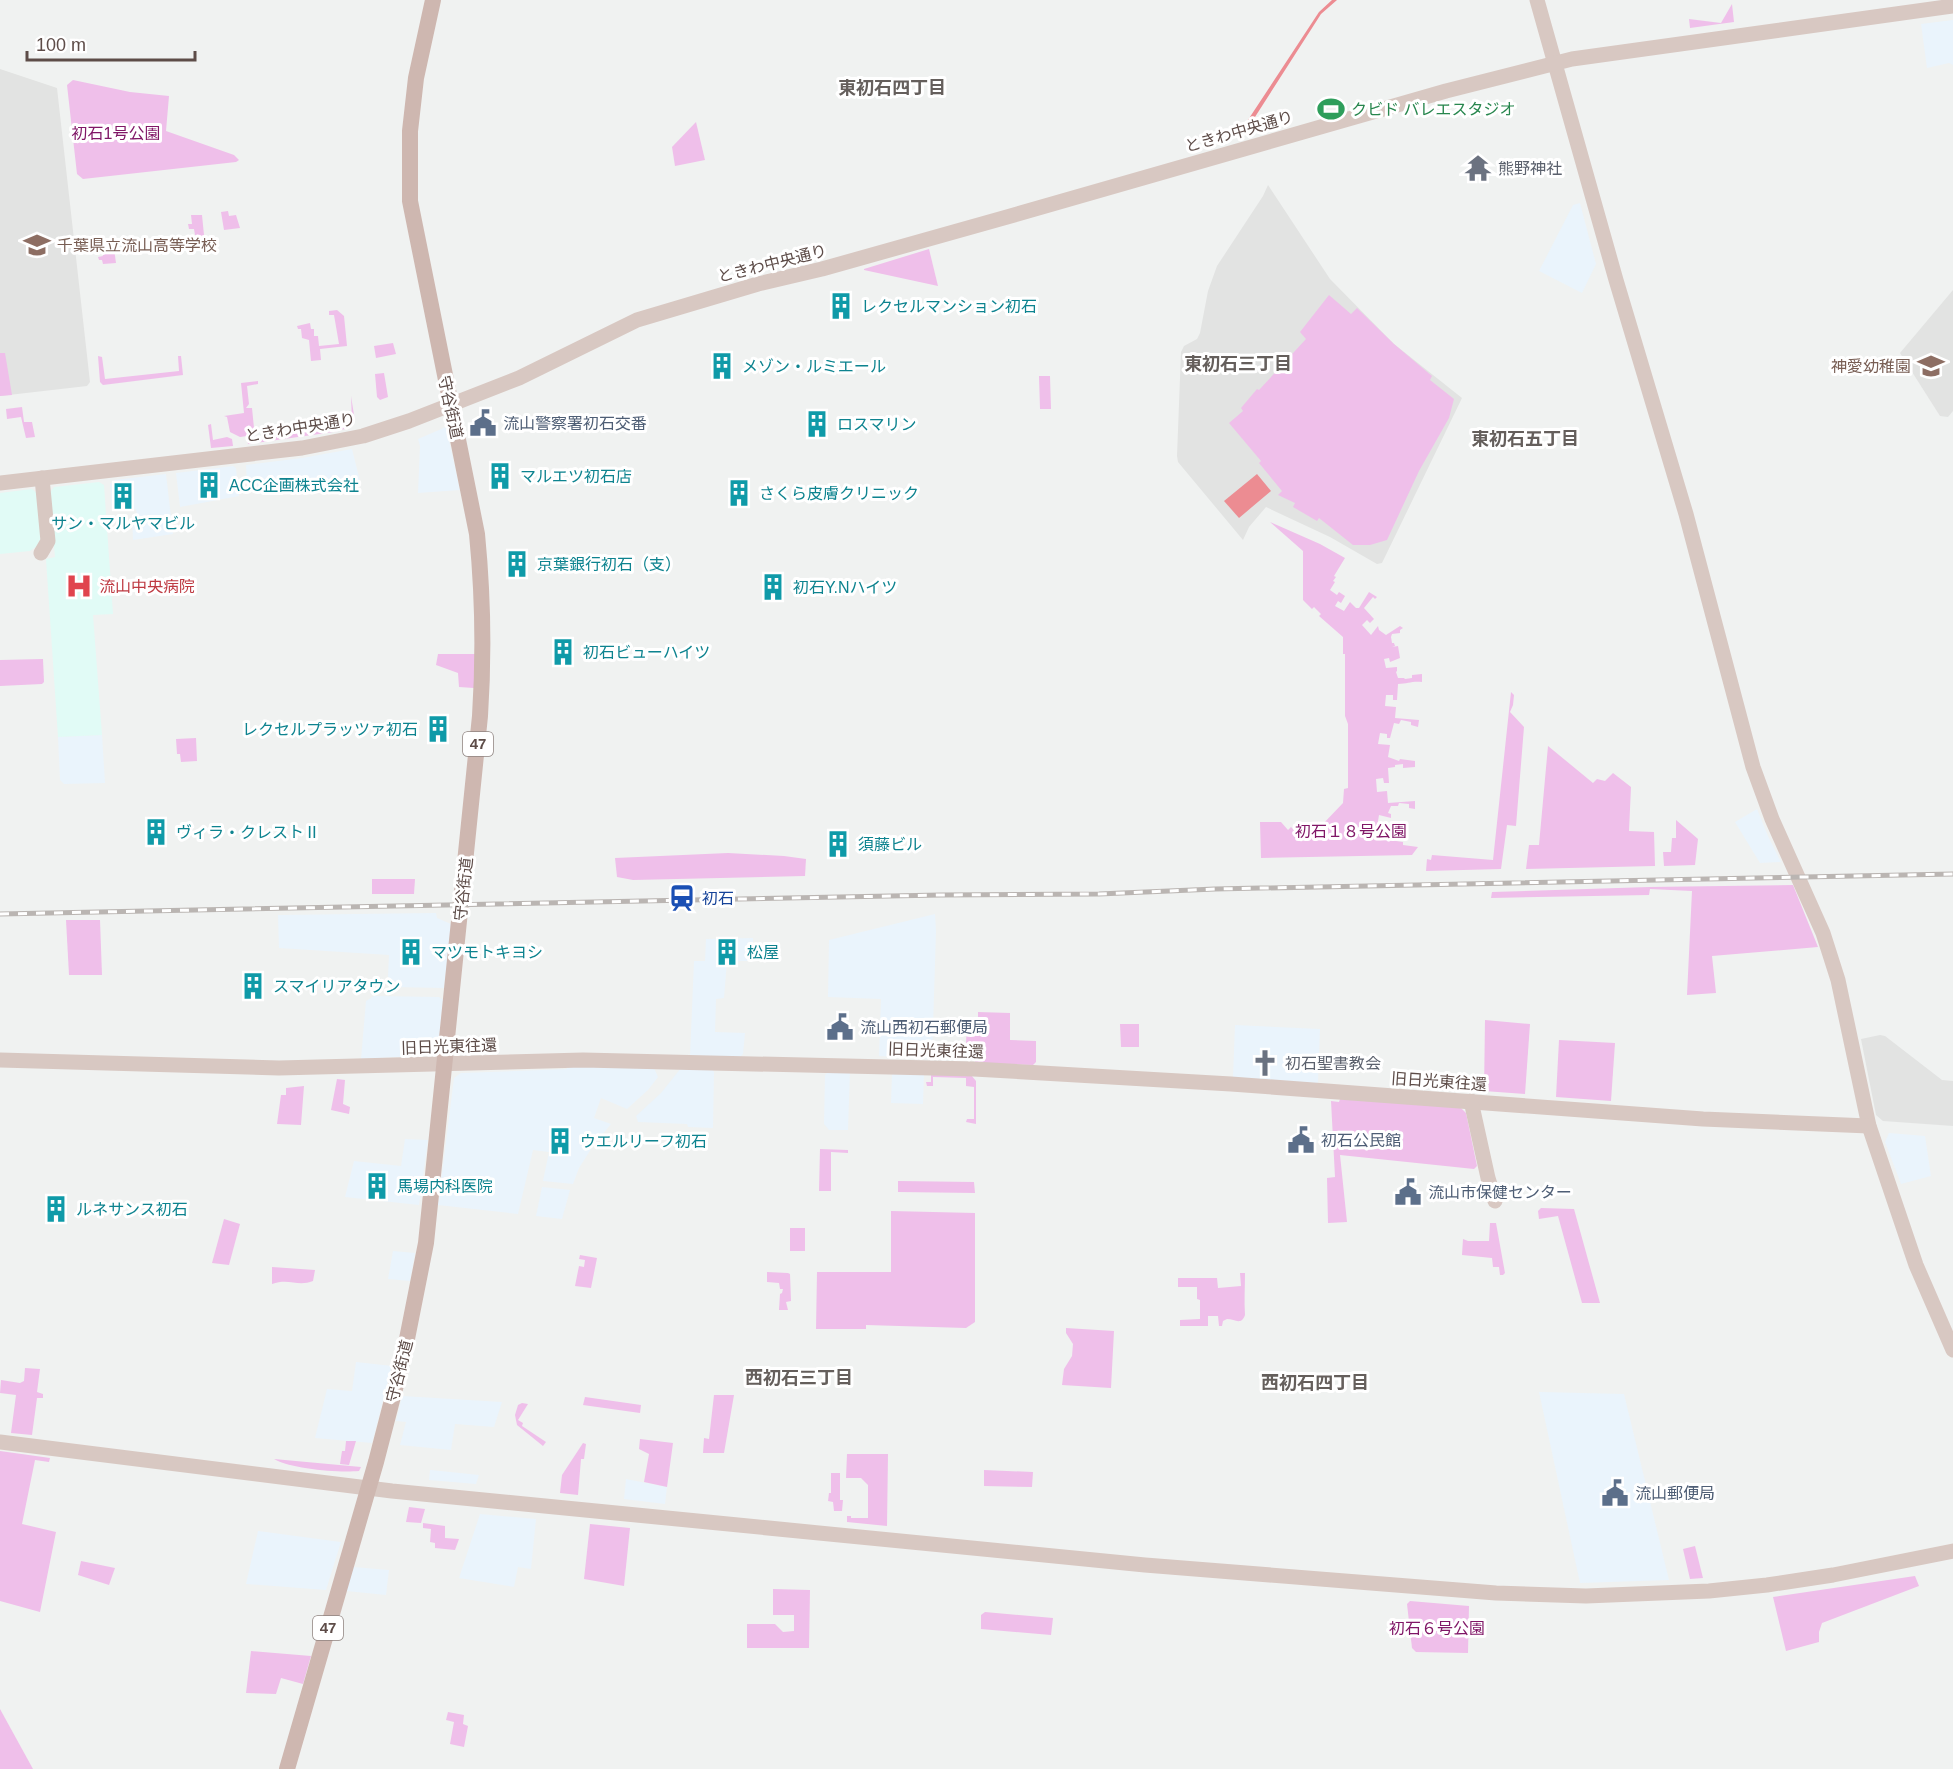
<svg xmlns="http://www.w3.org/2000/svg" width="1953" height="1769" font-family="Helvetica,'Noto Sans JP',sans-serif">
	<rect width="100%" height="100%" fill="#f0f2f1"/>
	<g fill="#eaf4fc">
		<path d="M1953,20V65L1949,63L1927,68L1921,24Z"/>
		<path d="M1580,203L1596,264L1582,293L1539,271L1573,205Z"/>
		<path d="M446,427L460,490L418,493L420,446L418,439Z"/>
		<path d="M352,449L361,485L325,487L269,485L250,488L247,485L246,465L302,458Z"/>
		<path d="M233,466L236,468L239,496L180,507L176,473Z"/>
		<path d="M166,474L173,534L133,540L132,516L137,515L136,509L112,510L110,484L114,480Z"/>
		<path d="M102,735L105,783L64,784L60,780L58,737Z"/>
		<path d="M1757,809L1768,836L1781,862L1760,863L1735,822Z"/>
		<path d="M436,913L437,918L451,924L444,988L390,987L388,976L389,955L279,948L278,915Z"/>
		<path d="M935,914L936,931L932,1059L879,1056L881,999L828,997L829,940Z"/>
		<path d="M753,938V959L747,961H727L724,998L716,999L715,1032L745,1033L743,1054L740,1057L690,1056L694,961H705L706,939Z"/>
		<path d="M374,996L439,997L443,1000L438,1050L433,1055L361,1059L366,1001Z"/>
		<path d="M1235,1025L1320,1029L1318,1082L1317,1084L1233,1077Z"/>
		<path d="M565,1066L654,1068L658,1077L648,1090L627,1109L601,1098L594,1118L611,1124L593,1146L579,1168L573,1184L543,1181L549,1152L533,1150L518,1214L438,1205L454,1078L461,1073L567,1069Z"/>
		<path d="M681,1068H711L714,1072L713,1128L688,1127L687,1124L638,1122L636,1116L661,1093Z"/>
		<path d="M829,1071H850L848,1130H829L824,1124L825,1075Z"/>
		<path d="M892,1073L924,1074L923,1104L891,1103Z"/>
		<path d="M1889,1133L1925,1136L1931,1176L1901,1184L1885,1142Z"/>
		<path d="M405,1139L428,1140L419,1205L345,1197L354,1161L401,1166Z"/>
		<path d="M542,1187L570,1190L562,1219L536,1216Z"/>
		<path d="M393,1251L415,1253L410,1281L388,1279Z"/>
		<path d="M356,1362L392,1366L372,1443L315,1438L327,1389L352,1391Z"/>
		<path d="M1539,1392L1624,1394L1669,1580L1580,1583Z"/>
		<path d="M402,1396L502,1402L494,1427L455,1424L451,1450L400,1445L406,1422L396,1421Z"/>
		<path d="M430,1470H431L479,1475L476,1484L429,1480Z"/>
		<path d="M626,1479L667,1487L665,1504L624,1499Z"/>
		<path d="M480,1514L536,1519L531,1569L518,1567L514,1587L459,1578Z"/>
		<path d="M258,1531L341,1542L326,1590L246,1584Z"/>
		<path d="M353,1567L389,1570L386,1595L346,1591Z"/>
	</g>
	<g fill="#e2e3e2">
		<path d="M0,69L57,88L90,382L87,386L0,396Z"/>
		<path d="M1268,185L1330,279L1394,344L1462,398L1382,563L1377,564L1330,537L1266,507L1249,527L1243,540L1178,462L1177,456L1181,352L1184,346L1197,339L1200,333L1208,291L1217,266L1263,196Z"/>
		<path d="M1953,290V411L1948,417L1940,416L1900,353Z"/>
		<path d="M1880,1035L1885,1036L1942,1080L1953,1081V1126L1883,1121L1876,1115L1861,1039Z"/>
	</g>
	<g fill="#e1fbf6">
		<path d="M99,482L104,485L113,614L93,615L102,735L58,737L46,559L55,557L49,494L54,487Z"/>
		<path d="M32,489L38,494L41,538L37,546L30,551L0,554V493Z"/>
	</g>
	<g fill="#efbfea">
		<path d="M1732,4L1734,22L1690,28L1689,19L1721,23Z"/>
		<path d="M73,80L130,92L169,96L166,131L234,155L239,160L236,162L83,179L77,174L67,85Z"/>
		<path d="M696,122L705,160L675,166L672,147Z"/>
		<path d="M228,211L229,216L236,215L240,228L224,230L221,212Z"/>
		<path d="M191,215H202L205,245L189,246V244L197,243V235H195L194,229H189L188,224H192Z"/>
		<path d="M113,241L116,263L103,264L102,260H99L98,257L103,256L100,242Z"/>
		<path d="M929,249L938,286L864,270V269Z"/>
		<path d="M1329,295L1351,314L1357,308L1394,344L1432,376L1430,380L1454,399L1449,418L1419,471L1387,540L1370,545H1353L1319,518L1317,521L1293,507L1295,503L1278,495L1282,491L1259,463L1261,461L1229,423L1243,411L1241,408L1257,389L1259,390L1306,339L1300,332Z"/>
		<path d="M337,310L344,316L347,346L320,349L321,360L311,361L309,340L302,338L301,329H298L297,326L310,323L311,329H314V336H318L319,346L339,344L334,315H329V311Z"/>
		<path d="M393,343L396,354L376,358L374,346Z"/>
		<path d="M0,353H5L12,395L0,396Z"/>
		<path d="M98,356L102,357L105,379L179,371L178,356H181L183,375L103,385L100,382Z"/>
		<path d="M384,373L388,397L380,400L377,397L375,374Z"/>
		<path d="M1039,376H1050L1051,409H1040Z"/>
		<path d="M258,381V384L247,386L249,404L246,408H252L255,438L333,429V423L352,421L351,396L355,421L349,428L333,432L248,444L247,436L240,437L230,432L227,417L224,416L244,413L241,383Z"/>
		<path d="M22,407L24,422H32L35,437L26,438L21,417L7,419L6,409Z"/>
		<path d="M211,424L213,440L227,437L232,439L233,446L211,448L208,425Z"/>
		<path d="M1270,522L1320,544L1345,558L1334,576L1336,577L1333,581L1335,582L1330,590L1337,595L1339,592L1345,596L1341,603L1338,601L1335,606L1344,611L1350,602L1356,608H1359L1369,592L1377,597L1375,599L1373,597L1364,608L1374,619L1370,623L1367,620L1362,625L1371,635L1378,626L1379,630L1386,635L1400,626L1403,628L1400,630V633L1392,634L1391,637L1392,643H1394L1395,646L1392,647L1398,646L1400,658L1390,662L1389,658L1384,659L1386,668L1397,667V671L1396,672L1398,678H1404L1405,679L1412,678V675L1422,674V682C1411,681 1408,684 1398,684L1397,700H1393V695H1386L1385,706L1396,707L1395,718L1419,720L1418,727L1411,725V722L1401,720L1399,724L1394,723L1390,738H1387V734L1380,733L1378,744L1390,745L1388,757L1399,761L1400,759L1415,761V767L1403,768V764L1395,765V767L1388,768L1389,783H1384L1383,778L1376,779L1377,792L1387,791L1388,803L1415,801V809L1409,808V804L1399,803L1398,806H1391L1388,813L1391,814V818L1379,815L1377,827L1383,828L1384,824H1390L1389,840L1403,842V845L1418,847L1412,855L1261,858L1260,822H1281L1288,830L1291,827L1297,833L1304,826L1310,831L1318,824L1321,826L1343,803L1344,789L1348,788V724L1345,716V654H1343V637L1319,616L1321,614L1314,607L1312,609L1303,600V551Z"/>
		<path d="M438,654H475L474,688L459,687L458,673L436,665Z"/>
		<path d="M43,659L44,682L42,684L0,686V660Z"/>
		<path d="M1511,692L1514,695L1513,705L1510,712L1524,727L1516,826L1507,825L1501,869L1426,871L1427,859L1431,860L1432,855L1493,860Z"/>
		<path d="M196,738L197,761L181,762L180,754H177L176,739Z"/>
		<path d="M1548,746L1593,783L1597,779L1605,781L1613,773L1631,787L1629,831L1654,832L1655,866L1526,869L1529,845H1539Z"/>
		<path d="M1676,820L1698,839L1695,865L1664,866L1663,852H1671L1672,838H1676Z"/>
		<path d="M728,853L784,856L806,859L805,876L633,880L617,877L615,858Z"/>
		<path d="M372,879H415L414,894H372Z"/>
		<path d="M1793,885L1818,947L1712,956L1716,993L1687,995L1692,891L1650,889L1649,895L1491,898L1492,892L1649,887Z"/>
		<path d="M66,920H100L102,975H69Z"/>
		<path d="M978,1012L1010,1013V1040L1036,1041V1062L1033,1065L975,1063L974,1044H966L967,1020H978Z"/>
		<path d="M1485,1020L1530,1024L1525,1094L1484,1091Z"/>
		<path d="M1120,1024H1139V1047H1121Z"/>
		<path d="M1559,1040L1615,1043L1611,1101L1556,1097Z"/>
		<path d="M931,1074L971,1075L976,1081V1124L966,1122L967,1119H974V1087L966,1086V1078L933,1077V1086H927L926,1082H931Z"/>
		<path d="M337,1079L345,1080L343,1104L350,1107L349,1114L331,1110Z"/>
		<path d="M304,1086L301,1125L277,1124L281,1095H286V1088Z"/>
		<path d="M1340,1099L1460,1107L1466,1113L1477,1166L1474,1169L1340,1155L1347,1222L1328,1223L1327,1178L1335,1177L1331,1101L1339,1102Z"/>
		<path d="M820,1149L848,1150V1153L831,1152V1191H819Z"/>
		<path d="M898,1181L974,1182L975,1193L898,1192Z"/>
		<path d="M1541,1208L1574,1209L1600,1303H1582L1558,1216L1539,1219L1538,1211Z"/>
		<path d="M891,1211L975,1213V1322L966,1328L866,1325V1329H816L817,1272H891Z"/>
		<path d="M224,1219L240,1224L229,1265L212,1263Z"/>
		<path d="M1490,1223H1496L1505,1273L1503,1275H1500L1499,1267H1493L1492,1258L1462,1255L1463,1239L1468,1241H1489Z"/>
		<rect x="790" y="1228" width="15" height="23"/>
		<path d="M580,1255L597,1258L591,1288L575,1286L579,1266L584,1267L585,1260L579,1259Z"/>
		<path d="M272,1267L315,1270L313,1281C298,1287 289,1278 272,1284Z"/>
		<path d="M767,1272L788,1273L790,1274L791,1301L786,1302L788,1310H779L780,1294L782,1293L783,1289H780L779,1283L767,1282Z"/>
		<path d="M1240,1273H1245C1245,1287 1244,1301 1245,1315C1241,1326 1235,1319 1227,1319L1223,1321L1222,1326H1219L1218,1316H1208V1326H1180V1320L1200,1319V1300L1197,1299V1287H1178V1278H1217L1218,1288L1241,1286Z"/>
		<path d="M1066,1328L1114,1331L1111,1388L1062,1385L1064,1369L1072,1356L1073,1344L1066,1333Z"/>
		<path d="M25,1368L40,1369L37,1392L43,1394V1398H37L32,1435L11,1433L16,1395L0,1393L1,1380L20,1383L24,1381Z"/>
		<path d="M714,1395H734L724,1453H703L704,1438L709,1439Z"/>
		<path d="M585,1397L641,1405L640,1413L583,1405Z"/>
		<path d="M522,1403L528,1404L518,1420L523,1423L522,1426L546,1442L543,1446L517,1425L515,1415L518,1405Z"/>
		<path d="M640,1439L673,1443L667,1487L644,1482L649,1454L639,1449Z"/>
		<path d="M346,1441H356L349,1465L340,1464L342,1451H345Z"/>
		<path d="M583,1443L586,1444L584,1459H581L578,1495L560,1493L562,1475Z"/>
		<path d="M0,1451L50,1458L49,1462L35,1460L22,1524L56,1532L40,1612L0,1601Z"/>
		<path d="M847,1454H888L887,1526L847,1522V1516H851V1518H868V1485L861,1478H846Z"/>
		<path d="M274,1459L361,1467L359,1471C338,1473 291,1469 274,1459Z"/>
		<path d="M984,1470L1033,1472L1032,1487L984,1486Z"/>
		<path d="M831,1473H840V1500H843L842,1511H834L833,1502L828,1501L829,1493H831Z"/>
		<path d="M409,1507L425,1509L421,1523L406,1522Z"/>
		<path d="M423,1523L445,1526V1538L459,1539L455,1550L435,1548V1543L430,1542L431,1529L423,1528Z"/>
		<path d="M590,1524L630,1528L624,1586L584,1579Z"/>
		<path d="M1695,1546L1703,1578L1690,1579L1683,1549Z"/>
		<path d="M81,1561L115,1568L109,1585L78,1575Z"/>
		<path d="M1915,1576L1919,1586L1822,1623L1819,1632V1642L1786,1651L1773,1597Z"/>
		<path d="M773,1589L810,1590L809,1648H747V1624H775L783,1632L794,1631V1615H773Z"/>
		<path d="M1410,1601L1469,1606L1468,1653L1416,1652L1412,1648L1407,1604Z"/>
		<path d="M985,1612L1053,1618L1051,1635L981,1629V1615Z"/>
		<path d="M251,1651L311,1656L303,1684L281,1678L276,1694L246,1693Z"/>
		<path d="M0,1709L33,1769H0Z"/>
		<path d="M448,1712L464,1715L463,1724L468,1726L464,1747L450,1744L454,1722L446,1720Z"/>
	</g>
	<g fill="#ec8c92">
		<path d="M1332,0H1337L1321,14L1246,131L1242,129L1319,12Z"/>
		<path d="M1257,474L1271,491L1239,518L1224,501Z"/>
	</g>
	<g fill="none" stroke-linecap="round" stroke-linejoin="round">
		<g stroke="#d8c8c2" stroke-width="15">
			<path d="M1537,0L1616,280L1686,514L1753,767L1772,819L1823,933L1838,980L1869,1126L1916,1265L1953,1350"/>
			<path d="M0,483L302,448L363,436L409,421L519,378L637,320L758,284L822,269L1007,217L1446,91L1572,59L1953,6"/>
			<path d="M41,553L48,541L42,478"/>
			<path d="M0,1060L279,1068L583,1060L974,1069L1231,1084L1703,1119L1869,1126"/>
			<path d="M1471,1101L1488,1178L1495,1201"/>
			<path d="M0,1442L392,1491L1145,1565L1496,1593L1586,1596L1709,1591L1767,1585L1833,1575L1953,1551"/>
		</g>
		<path stroke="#ceb7b0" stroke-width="16" d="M287,1769L376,1462L404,1354L426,1243L480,716C484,655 483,595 477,534L410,201V131L416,78L433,0"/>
		<defs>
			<path id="rail" d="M0,914L941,895L1099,894L1215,889L1953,874"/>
		</defs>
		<use href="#rail" stroke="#bab5b2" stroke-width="5"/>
		<use href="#rail" stroke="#fff" stroke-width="3" stroke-dasharray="9" stroke-linecap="butt"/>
	</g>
	<defs>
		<symbol id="stadium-bare" viewBox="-9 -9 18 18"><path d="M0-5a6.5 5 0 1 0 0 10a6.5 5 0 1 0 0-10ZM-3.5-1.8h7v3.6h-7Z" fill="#2e9e5b" stroke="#fff" stroke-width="2.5" paint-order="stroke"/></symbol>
		<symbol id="temple-bare" viewBox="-9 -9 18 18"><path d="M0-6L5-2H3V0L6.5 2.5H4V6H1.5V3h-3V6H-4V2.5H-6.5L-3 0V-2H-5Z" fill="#6b7280" stroke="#fff" stroke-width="2.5" paint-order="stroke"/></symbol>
		<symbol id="school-bare" viewBox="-9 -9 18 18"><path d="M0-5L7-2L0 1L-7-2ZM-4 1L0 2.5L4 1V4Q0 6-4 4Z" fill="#8d6e63" stroke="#fff" stroke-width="2.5" paint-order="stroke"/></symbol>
		<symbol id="building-bare" viewBox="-9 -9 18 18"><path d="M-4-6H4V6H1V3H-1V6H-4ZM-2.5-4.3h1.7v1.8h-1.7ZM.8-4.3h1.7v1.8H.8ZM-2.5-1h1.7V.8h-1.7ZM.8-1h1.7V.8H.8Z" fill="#0f9aa8" stroke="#fff" stroke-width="2.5" paint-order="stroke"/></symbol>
		<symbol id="civic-bare" viewBox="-9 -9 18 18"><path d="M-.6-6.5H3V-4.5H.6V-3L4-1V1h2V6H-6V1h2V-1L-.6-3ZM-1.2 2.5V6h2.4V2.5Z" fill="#5c6f8a" stroke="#fff" stroke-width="2.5" paint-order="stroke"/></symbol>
		<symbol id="hospital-bare" viewBox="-9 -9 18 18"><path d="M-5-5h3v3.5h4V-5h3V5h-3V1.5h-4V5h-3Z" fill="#e0444e" stroke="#fff" stroke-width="2.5" paint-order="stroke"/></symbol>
		<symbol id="station-bare" viewBox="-9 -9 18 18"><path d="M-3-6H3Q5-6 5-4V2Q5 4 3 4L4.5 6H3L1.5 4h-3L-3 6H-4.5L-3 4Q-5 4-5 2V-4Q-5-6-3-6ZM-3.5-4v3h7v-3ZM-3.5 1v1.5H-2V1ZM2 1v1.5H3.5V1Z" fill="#1a4fb4" stroke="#fff" stroke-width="2.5" paint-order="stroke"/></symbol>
		<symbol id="church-bare" viewBox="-9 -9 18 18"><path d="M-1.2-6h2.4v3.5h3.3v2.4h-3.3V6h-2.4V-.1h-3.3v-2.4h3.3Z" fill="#6b7280" stroke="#fff" stroke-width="2.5" paint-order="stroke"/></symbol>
	</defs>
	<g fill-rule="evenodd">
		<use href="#stadium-bare" x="1312" y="90" width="38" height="38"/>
		<use href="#temple-bare" x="1459" y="149" width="38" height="38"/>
		<use href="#school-bare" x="18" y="226" width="38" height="38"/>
		<use href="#building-bare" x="822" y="287" width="38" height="38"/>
		<use href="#building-bare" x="703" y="347" width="38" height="38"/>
		<use href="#school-bare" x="1912" y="347" width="38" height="38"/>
		<use href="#civic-bare" x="464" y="404" width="38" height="38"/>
		<use href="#building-bare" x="798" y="405" width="38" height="38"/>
		<use href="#building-bare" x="481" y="457" width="38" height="38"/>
		<use href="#building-bare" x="190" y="466" width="38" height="38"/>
		<use href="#building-bare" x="720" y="474" width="38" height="38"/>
		<use href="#building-bare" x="104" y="477" width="38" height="38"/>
		<use href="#building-bare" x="498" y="545" width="38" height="38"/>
		<use href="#hospital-bare" x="60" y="567" width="38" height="38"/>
		<use href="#building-bare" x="754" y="568" width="38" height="38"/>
		<use href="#building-bare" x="544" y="633" width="38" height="38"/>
		<use href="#building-bare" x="419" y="710" width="38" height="38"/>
		<use href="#building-bare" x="137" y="813" width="38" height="38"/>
		<use href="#building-bare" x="819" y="825" width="38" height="38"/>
		<use href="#station-bare" x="663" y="879" width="38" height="38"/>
		<use href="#building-bare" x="392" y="933" width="38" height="38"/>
		<use href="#building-bare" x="708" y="933" width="38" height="38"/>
		<use href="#building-bare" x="234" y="967" width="38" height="38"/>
		<use href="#civic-bare" x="821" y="1008" width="38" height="38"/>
		<use href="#church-bare" x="1246" y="1044" width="38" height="38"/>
		<use href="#civic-bare" x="1282" y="1121" width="38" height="38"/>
		<use href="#building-bare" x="541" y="1122" width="38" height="38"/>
		<use href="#building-bare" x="358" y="1167" width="38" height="38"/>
		<use href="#civic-bare" x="1389" y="1173" width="38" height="38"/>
		<use href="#building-bare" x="37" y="1190" width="38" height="38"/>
		<use href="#civic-bare" x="1596" y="1474" width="38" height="38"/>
	</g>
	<g text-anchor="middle" stroke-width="6" stroke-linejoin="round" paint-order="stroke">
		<g fill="#fff" stroke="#8e827f" stroke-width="1.5">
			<rect x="463" y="732" width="30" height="24" rx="4.5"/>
			<rect x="313" y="1616" width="30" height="24" rx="4.5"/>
		</g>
		<g font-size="15" font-weight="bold" fill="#5d4c48">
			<text x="478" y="749">47</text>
			<text x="328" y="1633">47</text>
		</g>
		<g font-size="16" fill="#27864d" stroke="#fff" text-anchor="start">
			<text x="1351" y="115">クビド バレエスタジオ</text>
		</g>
		<g font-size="16" fill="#5d4c48" stroke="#fff">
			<text transform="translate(1239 131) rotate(-16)" y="6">ときわ中央通り</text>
			<text transform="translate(772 263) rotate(-14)" y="6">ときわ中央通り</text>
			<text transform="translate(451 407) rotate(78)" y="6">守谷街道</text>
			<text transform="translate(300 427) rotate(-9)" y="6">ときわ中央通り</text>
			<text transform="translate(463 889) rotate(-84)" y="6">守谷街道</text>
			<text transform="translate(449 1046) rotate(-2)" y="6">旧日光東往還</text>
			<text transform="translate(936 1050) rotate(2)" y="6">旧日光東往還</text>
			<text transform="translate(1439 1081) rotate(4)" y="6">旧日光東往還</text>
			<text transform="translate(399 1371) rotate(-76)" y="6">守谷街道</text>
		</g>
		<g font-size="16" fill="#801767" stroke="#fff">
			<text x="116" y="139">初石1号公園</text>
			<text x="1351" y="837">初石１８号公園</text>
			<text x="1437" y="1634">初石６号公園</text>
		</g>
		<g font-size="16" fill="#5b616d" stroke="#fff" text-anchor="start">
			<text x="1498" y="174">熊野神社</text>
			<text x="1285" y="1069">初石聖書教会</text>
		</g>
		<g font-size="16" fill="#785e54" stroke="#fff" text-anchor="start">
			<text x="57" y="251">千葉県立流山高等学校</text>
			<text x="1911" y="372" text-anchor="end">神愛幼稚園</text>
		</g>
		<g font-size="16" fill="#0d838f" stroke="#fff" text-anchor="start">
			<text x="861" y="312">レクセルマンション初石</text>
			<text x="742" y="372">メゾン・ルミエール</text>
			<text x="837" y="430">ロスマリン</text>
			<text x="520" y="482">マルエツ初石店</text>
			<text x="229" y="491">ACC企画株式会社</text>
			<text x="759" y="499">さくら皮膚クリニック</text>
			<text x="123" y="529" text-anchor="middle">サン・マルヤマビル</text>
			<text x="537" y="570">京葉銀行初石（支）</text>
			<text x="793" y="593">初石Y.Nハイツ</text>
			<text x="583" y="658">初石ビューハイツ</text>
			<text x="418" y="735" text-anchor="end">レクセルプラッツァ初石</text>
			<text x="176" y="838">ヴィラ・クレストⅡ</text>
			<text x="858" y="850">須藤ビル</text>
			<text x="431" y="958">マツモトキヨシ</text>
			<text x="747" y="958">松屋</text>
			<text x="273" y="992">スマイリアタウン</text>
			<text x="580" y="1147">ウエルリーフ初石</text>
			<text x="397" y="1192">馬場内科医院</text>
			<text x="76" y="1215">ルネサンス初石</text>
		</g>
		<g font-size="16" fill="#4e5e75" stroke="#fff" text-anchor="start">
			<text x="503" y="429">流山警察署初石交番</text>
			<text x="860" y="1033">流山西初石郵便局</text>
			<text x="1321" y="1146">初石公民館</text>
			<text x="1428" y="1198">流山市保健センター</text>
			<text x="1635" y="1499">流山郵便局</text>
		</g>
		<g font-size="16" fill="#be3a42" stroke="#fff" text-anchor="start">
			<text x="99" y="592">流山中央病院</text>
		</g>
		<g font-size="16" fill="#164399" stroke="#fff" text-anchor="start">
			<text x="702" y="904">初石</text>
		</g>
		<g font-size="18" font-weight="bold" fill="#655f5c" stroke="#fff">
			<text x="892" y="94">東初石四丁目</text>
			<text x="1238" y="370">東初石三丁目</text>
			<text x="1525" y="445">東初石五丁目</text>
			<text x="799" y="1384">西初石三丁目</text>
			<text x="1315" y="1389">西初石四丁目</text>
		</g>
	</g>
	<path d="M27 51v9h168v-9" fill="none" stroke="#5d4c48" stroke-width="3"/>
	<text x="36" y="51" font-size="18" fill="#5d4c48" stroke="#ffffff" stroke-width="4.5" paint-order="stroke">100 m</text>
</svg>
